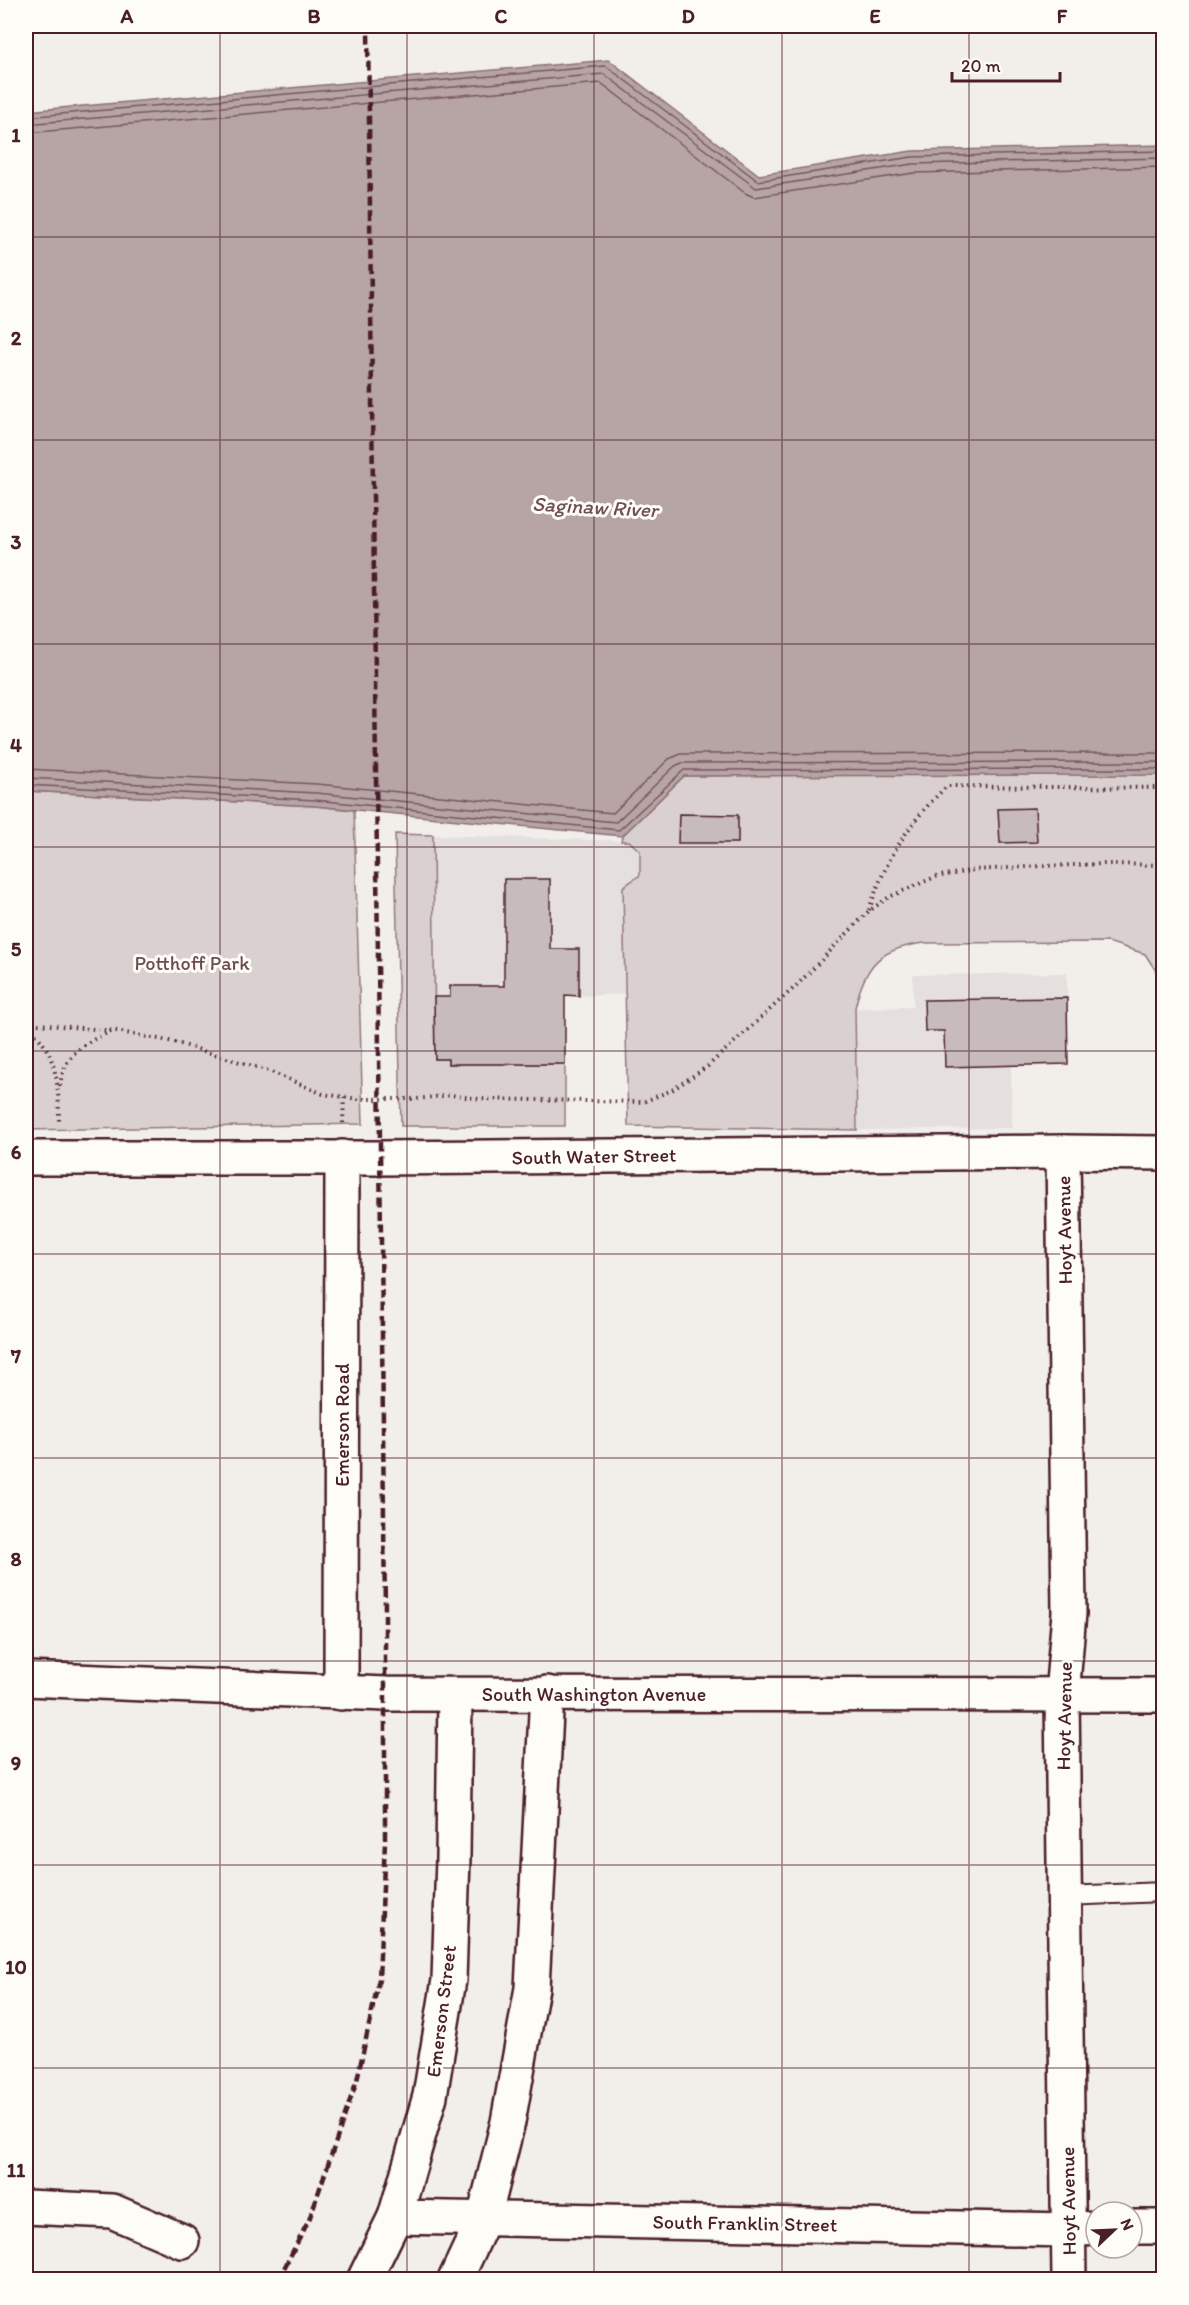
<svg xmlns="http://www.w3.org/2000/svg" width="1189" height="2305" font-family="Itim,sans-serif">
	<rect width="100%" height="100%" fill="#f2efeb"/>
	<filter id="ink" filterUnits="userSpaceOnUse"><feTurbulence type="fractalNoise" baseFrequency=".0167" numOctaves="2"/><feDisplacementMap in="SourceGraphic" scale="12" xChannelSelector="R" yChannelSelector="G"/><feConvolveMatrix kernelMatrix="1 2 1 2 8 2 1 2 1" color-interpolation-filters="sRGB"/></filter>
	<g filter="url(#ink)">
		<g fill="#e5dfdd">
			<path d="M433,835L629,841L640,851L641,875L623,887L625,994L579,996V949H550V879H504V986H450V997H434Z"/>
			<path d="M1067,973V998L924,1001L944,1031L945,1066L1011,1065L1012,1128L857,1130L855,1008L913,1007V975Z"/>
		</g>
		<g fill="#d9d0cf" stroke="#92787d" stroke-width="1.5">
			<path d="M940,774L1163,775V982L1145,954L1108,942L925,943C880,948 865,964 855,1008L857,1130L628,1126L623,887L640,875V851L629,841H621L622,836L684,776Z"/>
			<path d="M26,791L315,806L354,810L363,1124L26,1130Z"/>
			<path d="M395,834L433,835L435,1059H448V1064H565V1126H401Z"/>
		</g>
		<path fill="#b7a5a6" stroke="#8b6f75" stroke-width="1.5" d="M609,60L759,175L912,151L1163,145V775L684,776L622,836L315,806L26,791V111Z"/>
		<g fill="none" stroke-linecap="round" stroke-linejoin="round">
			<g stroke="#76555c" stroke-width="1.5">
				<path d="M26,117L606,66L758,181L912,157L1164,151"/>
				<path d="M26,124L604,74L756,188L913,164L1164,158"/>
				<path d="M26,133L601,83L745,193L754,197L914,173L1164,167"/>
				<path d="M26,769L317,784L613,813L669,759L681,754L1164,753"/>
				<path d="M26,778L316,793L616,822L675,766L682,763L1164,762"/>
				<path d="M26,785L315,800L619,830L684,770L1164,769"/>
			</g>
		</g>
		<g fill="#c8bbbb" stroke="#4a1f2b" stroke-width="1.5">
			<path d="M1035,808L1037,842L1000,843L998,809Z"/>
			<path d="M679,814L738,815V843H678Z"/>
			<path d="M504,879H550V949H579V996L565,995V1064H448V1059H435L434,997H450V986H504Z"/>
			<path d="M1067,998L1068,1064L945,1067L944,1031H925L924,1000Z"/>
			<path d="M772,2274V2280H719V2275Z"/>
		</g>
		<g fill="none" stroke-linecap="round" stroke-linejoin="round">
			<defs>
				<path id="lane" d="M1064,1896L1164,1892"/>
				<g id="street">
					<path d="M26,1158H380L1063,1152L1164,1153"/>
					<path d="M341,1693L342,1157"/>
					<path d="M1062,1695L1069,1613L1063,1152"/>
					<path d="M26,2207L112,2211L182,2241"/>
					<path d="M395,2217L1068,2230L1096,2228"/>
					<path d="M1132,2227H1164"/>
					<path d="M364,2280L395,2217L430,2096L449,1980L453,1858L455,1695"/>
					<path d="M455,2280L484,2218L508,2122L532,1988L547,1693"/>
				</g>
				<path id="secondary" d="M1062,1695L1069,2280"/>
				<path id="primary" d="M26,1679L386,1694L1164,1695"/>
			</defs>
			<use href="#lane" stroke="#4a1f2b" stroke-width="22"/>
			<use href="#street" stroke="#4a1f2b" stroke-width="38"/>
			<use href="#secondary" stroke="#4a1f2b" stroke-width="38"/>
			<use href="#primary" stroke="#4a1f2b" stroke-width="38"/>
			<g stroke="#4a1f2b" stroke-width="4" stroke-dasharray="1.5 4.5" stroke-linecap="butt">
				<path d="M869,910C886,859 908,823 947,786L1164,788"/>
				<path d="M26,1023L116,1031L174,1042L269,1071L323,1094L358,1099H416L452,1095L479,1099L643,1102L672,1090L708,1066L797,985L869,911L889,897L935,877L975,870L1043,866L1105,864L1164,865"/>
				<path d="M26,1027C58,1047 59,1090 59,1124"/>
				<path d="M60,1086C64,1053 85,1042 113,1031"/>
				<path d="M343,1123L344,1097"/>
			</g>
			<use href="#lane" stroke="#fdfcf7" stroke-width="18"/>
			<use href="#street" stroke="#fdfcf7" stroke-width="33"/>
			<use href="#secondary" stroke="#fdfcf7" stroke-width="33"/>
			<use href="#primary" stroke="#fdfcf7" stroke-width="33"/>
			<path stroke="#4a1f2b" stroke-width="4.5" stroke-dasharray="9 4.5" stroke-linecap="butt" d="M278,2280L309,2220L357,2080L379,1979L385,1841V1613L368,26"/>
		</g>
	</g>
	<path fill="none" stroke="#4a1f2b" stroke-width="1.5" stroke-opacity="0.55" d="M220,26V2280M407,26V2280M594,26V2280M782,26V2280M969,26V2280M26,237H1164M26,440H1164M26,644H1164M26,847H1164M26,1051H1164M26,1254H1164M26,1458H1164M26,1661H1164M26,1865H1164M26,2068H1164"/>
	<g text-anchor="middle" stroke-width="6" stroke-linejoin="round" paint-order="stroke">
		<g font-size="20" fill="#6e4b54" stroke="#fdfcf7">
			<text x="192" y="970">Potthoff Park</text>
		</g>
		<g font-size="20" fill="#4a1f2b" stroke="#fdfcf7">
			<text transform="translate(594 1156) rotate(-1)" y="7">South Water Street</text>
			<text transform="translate(1064 1230) rotate(-91)" y="7">Hoyt Avenue</text>
			<text transform="translate(342 1425) rotate(-90)" y="7">Emerson Road</text>
			<text x="594" y="1701">South Washington Avenue</text>
			<text transform="translate(1064 1716) rotate(-89)" y="7">Hoyt Avenue</text>
			<text transform="translate(441 2011) rotate(-83)" y="7">Emerson Street</text>
			<text transform="translate(1068 2201) rotate(-91)" y="7">Hoyt Avenue</text>
			<text transform="translate(745 2223) rotate(1)" y="7">South Franklin Street</text>
		</g>
		<g font-size="21" font-style="italic" fill="#704e56" stroke="#fdfcf7">
			<text transform="translate(595 507) rotate(3)" y="7">Saginaw River</text>
		</g>
	</g>
	<rect width="1189" height="2305" fill="none" stroke="#fdfcf7" stroke-width="66"/>
	<g transform="translate(1114 2230) rotate(67)"><circle r="28" fill="#fdfcf7" stroke="#b5a4a5" stroke-width="1.5"/>
	<path d="M0-4.5L10 22L0 15L-10 22Z" fill="#4a1f2b"/>
	<text y="-9" font-size="16" font-weight="bold" text-anchor="middle" fill="#4a1f2b">N</text>
	</g>
	<path d="M952 72v9h108v-9" fill="none" stroke="#4a1f2b" stroke-width="3"/>
	<text x="961" y="72" font-size="18" fill="#4a1f2b" stroke="#fdfcf7" stroke-width="4.5" paint-order="stroke">20 m</text>
	<rect x="33" y="33" width="1123" height="2239" fill="none" stroke="#4a1f2b" stroke-width="2"/>
	<g font-size="20" text-anchor="middle" font-weight="bold" fill="#4a1f2b">
		<text x="127" y="23">A</text>
		<text x="314" y="23">B</text>
		<text x="501" y="23">C</text>
		<text x="688" y="23">D</text>
		<text x="875" y="23">E</text>
		<text x="1062" y="23">F</text>
		<text x="16" y="142">1</text>
		<text x="16" y="345">2</text>
		<text x="16" y="549">3</text>
		<text x="16" y="752">4</text>
		<text x="16" y="956">5</text>
		<text x="16" y="1159">6</text>
		<text x="16" y="1363">7</text>
		<text x="16" y="1566">8</text>
		<text x="16" y="1770">9</text>
		<text x="16" y="1974">10</text>
		<text x="16" y="2177">11</text>
	</g>
</svg>
